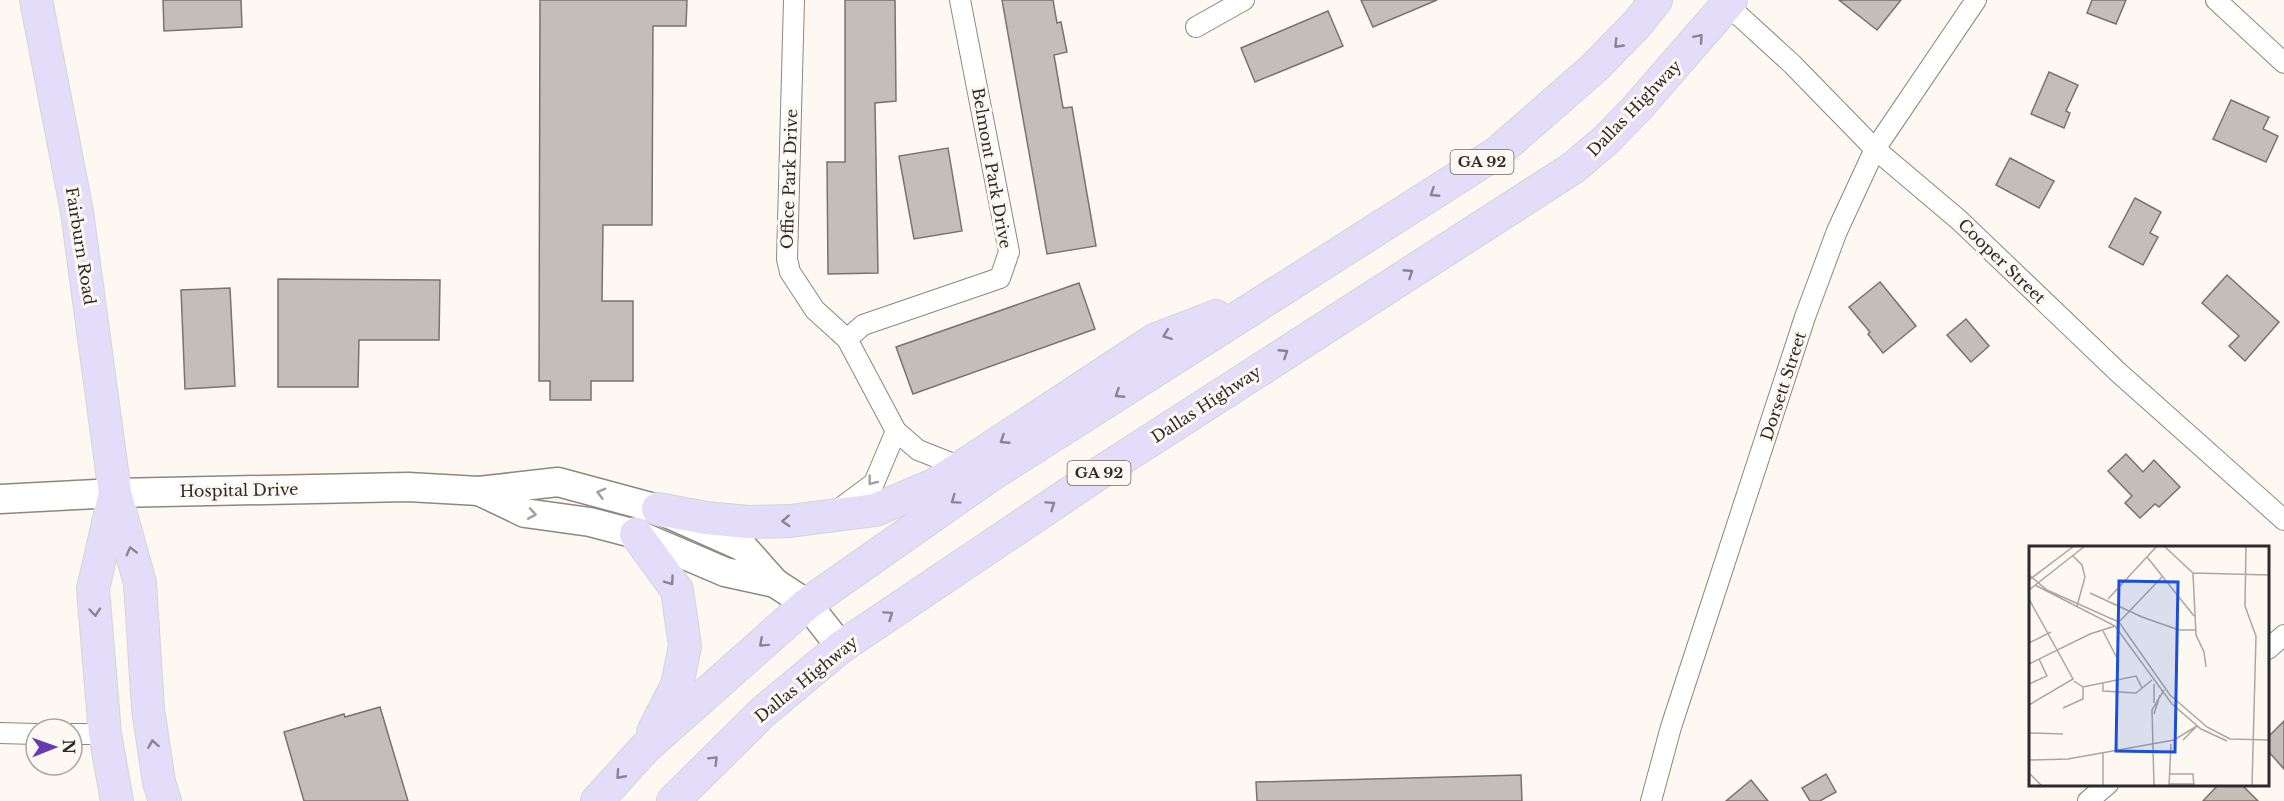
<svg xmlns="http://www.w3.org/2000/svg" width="2284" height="801" font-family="'Libre Baskerville',serif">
	<rect width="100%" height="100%" fill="#fdf8f1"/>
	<g fill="#c3beb7" stroke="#78746d" stroke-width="1.5">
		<path d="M163,0H241L242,27L164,31Z"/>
		<path d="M540,0H687L686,26H653L652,225H603L602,301H633V381H591V400H550V381H539Z"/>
		<path d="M845,0H895L896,101L875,103L878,273L828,274L827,162H845Z"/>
		<path d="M1002,0H1053L1057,23L1061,22L1067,52L1054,55L1063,108L1072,107L1096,246L1047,254Z"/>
		<path d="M1361,0H1437L1373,27Z"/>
		<path d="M1839,0H1901L1877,30Z"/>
		<path d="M2092,0H2126L2116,24L2087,13Z"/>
		<path d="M1328,11L1343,46L1255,82L1241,48Z"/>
		<path d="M2049,72L2078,85L2066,111L2070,113L2064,128L2031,114Z"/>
		<path d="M2231,100L2269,117L2263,129L2278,136L2266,162L2213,139Z"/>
		<path d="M948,148L962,231L914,239L899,156Z"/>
		<path d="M2010,158L2054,181L2039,208L1996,185Z"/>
		<path d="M2135,198L2161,212L2150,233L2158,237L2143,265L2109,247Z"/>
		<path d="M2227,275L2279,322L2245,361L2229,346L2239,336L2202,303Z"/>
		<path d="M278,279L440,280L439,340H359L358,387H278Z"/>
		<path d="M1880,282L1916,326L1883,353L1868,334L1870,332L1849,307Z"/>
		<path d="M1079,283L1095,329L913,394L896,347Z"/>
		<path d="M230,288L235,386L185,389L181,290Z"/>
		<path d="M1966,319L1989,346L1971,362L1947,335Z"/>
		<path d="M2126,454L2143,472L2154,460L2180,487L2159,507L2155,504L2140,518L2125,503L2132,496L2108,471Z"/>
		<path d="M380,707L408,801H304L284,732L344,714L345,717Z"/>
		<path d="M2284,721V769L2268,751V737Z"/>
		<path d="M1826,774L1836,792L1820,801H1810L1802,788Z"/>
		<path d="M1521,775L1522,801H1257L1256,782Z"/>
		<path d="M1751,780L1768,801H1726Z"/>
		<path d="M2219,784H2241L2258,801H2203Z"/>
	</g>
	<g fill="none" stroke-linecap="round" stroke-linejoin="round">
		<defs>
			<g id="street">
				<path d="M794,0L787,259L790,272L815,310L847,339L896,431L918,450L961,467"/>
				<path d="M1722,0L1792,64L1875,149L1959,220L2119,373L2284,520"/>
				<path d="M2216,0L2284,63"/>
				<path d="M1196,27L1244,0"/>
				<path d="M847,339L863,325L1000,278L1009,252L960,0"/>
				<path d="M835,512L874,483L896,431"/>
				<path d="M2268,649L2284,635"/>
				<path d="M0,733L36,734"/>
				<path d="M72,734H105"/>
				<path d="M1651,801L1671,727L1805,317L1837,231L1875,149L1976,0"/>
				<path d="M2088,801L2108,784"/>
			</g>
			<g id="secondary">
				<path d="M479,491L525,513L590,522L636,534L725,572L775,583"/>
				<path d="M0,499L115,493L408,487L479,491L558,482L658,509L743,547L775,583L807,604L841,647"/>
			</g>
			<g id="primary">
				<path d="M36,0L77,212L115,493L140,583L148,709L159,782L165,801"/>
				<path d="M114,497L93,589L105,734L117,801"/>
				<path d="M658,509L706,518L748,522L790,521L875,510L934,485L1156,339L1216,316"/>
				<path d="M636,534L677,590L685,646L677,685L653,732"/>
				<path d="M597,801L645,748L807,604L988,477L1498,152L1594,68L1637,24L1656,0"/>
				<path d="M673,801L763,712L841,647L1098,474L1573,168L1606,140L1637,108L1731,0"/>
			</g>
		</defs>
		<use href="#street" stroke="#8c8881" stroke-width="22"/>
		<use href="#secondary" stroke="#8c8881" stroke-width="31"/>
		<use href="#primary" stroke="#d5d5d4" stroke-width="34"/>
		<use href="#street" stroke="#fff" stroke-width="20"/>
		<use href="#secondary" stroke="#fff" stroke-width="28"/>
		<use href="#primary" stroke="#e4ddf9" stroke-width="32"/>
	</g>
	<defs><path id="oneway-chevron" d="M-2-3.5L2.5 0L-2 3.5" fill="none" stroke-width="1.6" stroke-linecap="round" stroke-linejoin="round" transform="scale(1.5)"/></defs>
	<g stroke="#888491">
		<use href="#oneway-chevron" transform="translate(1699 38) rotate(-49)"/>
		<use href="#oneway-chevron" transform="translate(1618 44) rotate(134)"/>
		<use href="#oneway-chevron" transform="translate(1434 193) rotate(147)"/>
		<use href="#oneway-chevron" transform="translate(1409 273) rotate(-33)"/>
		<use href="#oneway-chevron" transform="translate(1167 335) rotate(159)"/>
		<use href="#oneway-chevron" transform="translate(1284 353) rotate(-33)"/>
		<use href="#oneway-chevron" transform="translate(1119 394) rotate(147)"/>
		<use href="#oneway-chevron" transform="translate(1004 440) rotate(147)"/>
		<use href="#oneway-chevron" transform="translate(955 500) rotate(145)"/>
		<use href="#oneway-chevron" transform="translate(1051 505) rotate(-34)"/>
		<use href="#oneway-chevron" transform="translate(786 521) rotate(177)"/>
		<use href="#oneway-chevron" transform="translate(131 551) rotate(-105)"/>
		<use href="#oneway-chevron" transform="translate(670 581) rotate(55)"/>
		<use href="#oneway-chevron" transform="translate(95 612) rotate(85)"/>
		<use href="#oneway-chevron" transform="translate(889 615) rotate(-34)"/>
		<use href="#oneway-chevron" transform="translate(763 643) rotate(138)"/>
		<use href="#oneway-chevron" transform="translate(153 744) rotate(-99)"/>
		<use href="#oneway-chevron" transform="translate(714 760) rotate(-45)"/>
		<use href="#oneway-chevron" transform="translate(620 775) rotate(132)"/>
	</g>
	<g stroke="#a0a09f">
		<use href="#oneway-chevron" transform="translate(872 481) rotate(128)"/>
		<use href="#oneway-chevron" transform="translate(601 493) rotate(-165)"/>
		<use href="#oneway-chevron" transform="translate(532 514) rotate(10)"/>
	</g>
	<g text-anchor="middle" stroke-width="6" stroke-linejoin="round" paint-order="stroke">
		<g fill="#fdf8f1" stroke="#6b6865" stroke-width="1.5">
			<rect x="1450.5" y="150" width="63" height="24" rx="4.5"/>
			<rect x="1067.5" y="461" width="63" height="24" rx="4.5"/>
		</g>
		<g font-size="15" font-weight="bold" fill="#2d2b29">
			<text x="1482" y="167">GA 92</text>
			<text x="1099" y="478">GA 92</text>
		</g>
		<g font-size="16" fill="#2d2b29" stroke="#fdf8f1">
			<text transform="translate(1634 108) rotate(-46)" y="6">Dallas Highway</text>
			<text transform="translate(992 168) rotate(80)" y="6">Belmont Park Drive</text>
			<text transform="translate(789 179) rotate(-88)" y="6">Office Park Drive</text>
			<text transform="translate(81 246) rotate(81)" y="6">Fairburn Road</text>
			<text transform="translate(2002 261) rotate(44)" y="6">Cooper Street</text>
			<text transform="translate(1783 386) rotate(-72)" y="6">Dorsett Street</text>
			<text transform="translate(1206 404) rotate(-33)" y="6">Dallas Highway</text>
			<text transform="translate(239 490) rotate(-1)" y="6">Hospital Drive</text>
			<text transform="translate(806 679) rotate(-39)" y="6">Dallas Highway</text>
		</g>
	</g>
	<g transform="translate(2029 546)">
		<rect width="240" height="240" fill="#fdf8f1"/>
		<path fill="none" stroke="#aaa6a1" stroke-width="1.5" d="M135,0L164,27L167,89L175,106L177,121M217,0L216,60L227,90L223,240M44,10L53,19L56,31L48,60M118,11L165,70M164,27L240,29M0,29L18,44L90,76L141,149L178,181L201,193L240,194M0,34L45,0M6,39L86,80L143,158L172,183L198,195M0,44L56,0M61,47L113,71L150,84H166M0,53L44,133L0,159M79,53L128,0M90,76L133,31M74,85L90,116M0,97L22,86M0,118L61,88L86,80M45,135L54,141L107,130L113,142M74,137V145L107,147L123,134M0,138L18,130L10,113M125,138V157M34,162L54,153V141M125,168L131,149M0,187L34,188M154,194L168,180M0,214L39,213L145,194L168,180M0,227L13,240M141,228H164L165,240M140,238H165M74,240V207M125,240L123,164L135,144M140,240L142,198"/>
		<path fill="#1d4ed8" fill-opacity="0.15" stroke="#1d4ed8" stroke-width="3" d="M90,35L149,36L146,206L87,205Z"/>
		<rect width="240" height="240" fill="none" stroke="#2d2b29" stroke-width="3"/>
	</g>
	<g transform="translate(54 747) rotate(89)"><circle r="28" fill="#fdf8f1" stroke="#aaa6a1" stroke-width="1.5"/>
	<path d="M0-4.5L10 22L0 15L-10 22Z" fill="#683bb3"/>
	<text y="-9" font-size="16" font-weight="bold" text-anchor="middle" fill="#2d2b29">N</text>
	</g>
</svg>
